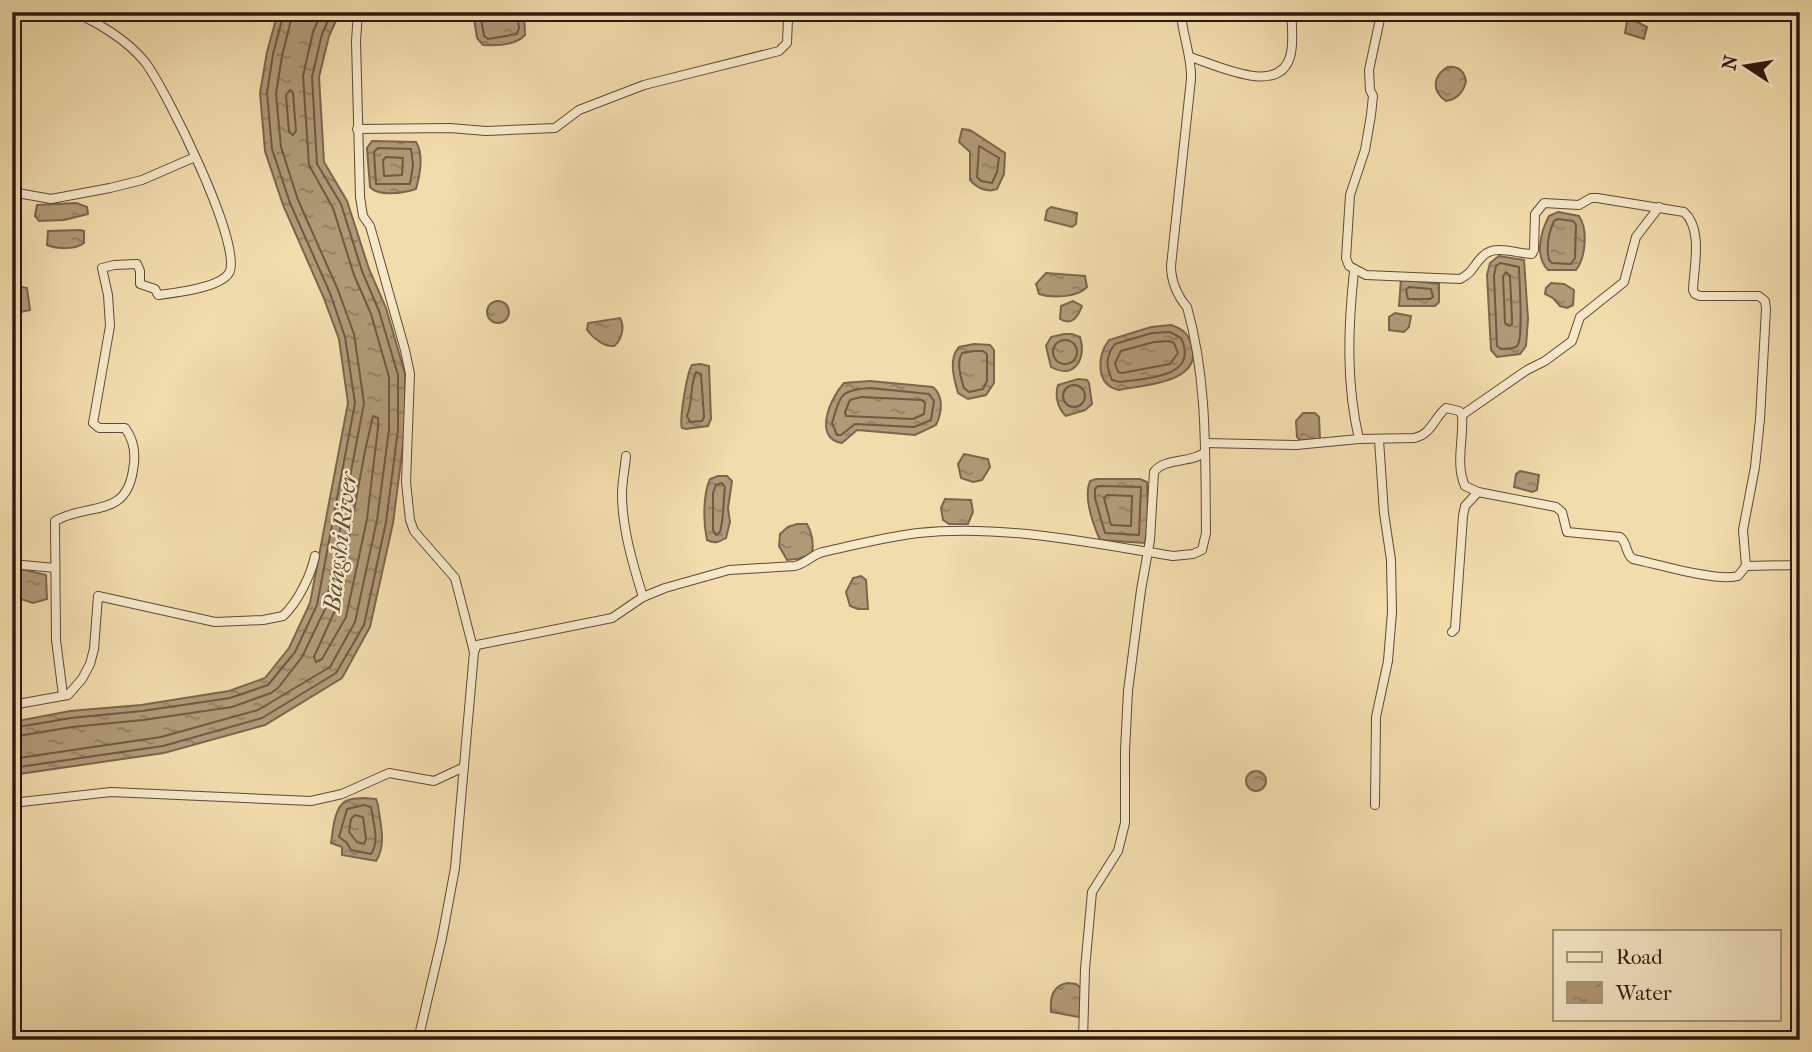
<svg xmlns="http://www.w3.org/2000/svg" width="1812" height="1052" font-family="'IM FELL French Canon',serif">
	<defs>
		<pattern id="water-ripples" width="26" height="14" patternUnits="userSpaceOnUse" patternTransform="scale(1.75)"><rect width="26" height="14" fill="#af9976"/><path d="M2 4q2-2 4 0t4 0M15 11q2-2 4 0t4 0" fill="none" stroke="#8f7c5f"/></pattern>
	</defs>
	<rect width="100%" height="100%" fill="#f1dcac"/>
	<filter id="stains"><feTurbulence type="fractalNoise" baseFrequency=".00286" numOctaves="4"/><feColorMatrix values="0 0 0 0 .2 0 0 0 0 .09 0 0 0 0 .02 0 0 0 .5 -.17"/></filter>
	<radialGradient id="worn" r=".72"><stop offset=".6" stop-color="#630" stop-opacity="0"/><stop offset="1" stop-color="#630" stop-opacity=".3"/></radialGradient>
	<g fill="url(#water-ripples)" stroke="#7c654c" stroke-width="2">
		<path d="M278,12H340L329,36L319,77L324,162L347,201L369,269L386,308L405,374V430L393,523L370,627L342,678L265,725L164,753L12,775V722L70,711L141,705L229,691L265,678L289,648L310,603L348,403L339,339L323,296L283,205L265,151L260,93L267,52Z"/>
		<path d="M473,12H524L525,35C515,46 497,46 483,45L477,38Z"/>
		<path d="M1630,18L1647,27L1644,39L1625,33L1627,21Z"/>
		<path d="M1448,67C1458,66 1464,71 1466,81C1464,92 1456,100 1446,101C1431,91 1433,75 1448,67Z"/>
		<path d="M962,129L970,130L1005,153L1004,174L997,189C987,193 977,188 970,180V152L959,142Z"/>
		<path d="M372,141L416,142C424,154 420,176 416,189C404,193 379,197 370,187L367,148Z"/>
		<path d="M76,203L87,207L88,214L64,220L39,221L35,216L37,205Z"/>
		<path d="M1051,207L1077,213L1076,224L1072,227L1045,220L1047,210Z"/>
		<path d="M1558,212L1579,216C1588,229 1586,257 1576,270H1548C1534,256 1541,231 1549,216Z"/>
		<path d="M80,230L84,231V243C75,250 57,249 47,245L48,231Z"/>
		<path d="M1499,256L1524,260L1528,319L1526,346L1520,354L1497,357L1491,350L1487,275L1490,263Z"/>
		<path d="M1046,273L1085,276L1087,287C1077,298 1051,298 1039,294L1036,284Z"/>
		<path d="M1401,279L1439,284V302L1435,306H1399Z"/>
		<path d="M1551,283L1564,284L1574,290L1573,305L1567,308L1560,306L1553,298L1545,294L1546,288Z"/>
		<path d="M12,285L27,288L30,310L12,314Z"/>
		<path d="M1073,301L1082,306C1078,317 1072,326 1060,319L1061,306Z"/>
		<circle cx="498" cy="312" r="11"/>
		<path d="M1395,313L1411,316L1409,327L1404,332L1389,330V317Z"/>
		<path d="M620,318C625,326 622,340 614,346C604,347 593,338 587,330L588,323Z"/>
		<path d="M1171,325C1183,329 1189,334 1192,347C1202,383 1142,385 1119,390C1095,385 1097,356 1109,340L1151,327Z"/>
		<path d="M1064,334H1072L1080,337C1087,359 1074,380 1051,367L1046,346L1051,337Z"/>
		<path d="M974,344L990,345L994,350V383L986,395L968,399L958,393C954,379 948,359 959,347Z"/>
		<path d="M700,364L709,366L711,419L708,426L686,429L682,428C679,421 687,372 692,365Z"/>
		<path d="M1078,379L1087,380L1089,383L1092,404L1085,410L1066,416C1057,408 1055,395 1058,385Z"/>
		<path d="M870,381L933,387C944,396 942,413 936,425L915,435L857,430L842,443C812,438 831,397 844,383Z"/>
		<path d="M12,383L17,389L20,442L18,448L12,447Z"/>
		<path d="M1303,413H1315L1319,417L1320,439L1301,441L1297,437L1296,421Z"/>
		<path d="M964,454L988,459L990,467L982,480L973,482L961,478L958,464Z"/>
		<path d="M1520,471L1539,475L1537,490L1532,492L1514,487L1516,474Z"/>
		<path d="M718,476H727L732,481L728,508L730,522L726,538C719,542 715,544 707,540C703,522 703,495 710,479Z"/>
		<path d="M1096,479H1140L1147,482L1148,524L1145,543L1100,540C1093,524 1083,498 1090,481Z"/>
		<path d="M945,499L971,500L973,512L968,524H949L943,520L941,508Z"/>
		<path d="M797,524H807C812,532 814,544 812,553L804,558L787,560L779,546L780,534L788,527Z"/>
		<path d="M12,567L46,575L47,599L33,603L12,596Z"/>
		<path d="M861,576L866,580L868,609H858L850,606L846,592L853,578Z"/>
		<circle cx="1256" cy="781" r="10"/>
		<path d="M363,798L376,799L378,805C380,823 387,844 376,861L342,855V847L331,843C333,831 334,807 346,801C351,798 358,799 363,798Z"/>
		<path d="M1068,983L1076,984L1082,989V1014L1079,1017L1051,1012C1050,998 1052,985 1068,983Z"/>
	</g>
	<g fill="none" stroke-linecap="round" stroke-linejoin="round">
		<g stroke="#705842" stroke-width="2">
			<path d="M480,12L484,36L488,39L517,34L519,28L517,12"/>
			<path d="M290,90L293,93L296,131L293,135L289,132L286,95Z"/>
			<path d="M979,146L999,158L997,172L992,183L981,181L977,177Z"/>
			<path d="M378,148L411,149L413,165L410,184H376L374,152Z"/>
			<path d="M386,157L403,158L402,175L384,176L383,160Z"/>
			<path d="M1558,219L1573,221L1576,225L1575,258L1571,264L1552,263L1549,260C1546,247 1548,234 1554,221Z"/>
			<path d="M1500,263L1519,267C1519,279 1524,339 1517,346C1514,349 1505,349 1501,349L1497,346L1494,276L1496,266Z"/>
			<path d="M1506,272L1510,276L1512,319V324L1509,326L1505,323L1503,276Z"/>
			<path d="M1409,287L1431,289L1433,297L1430,299H1408L1406,290Z"/>
			<path d="M1170,332L1181,338C1200,378 1145,378 1120,382L1112,380C1106,366 1105,357 1115,344L1152,333Z"/>
			<circle cx="1065" cy="352" r="12"/>
			<path d="M1169,341L1174,343L1178,353L1170,364L1122,373L1118,372L1115,363L1121,351L1154,342Z"/>
			<path d="M974,351H983L987,354V381L983,389L969,392L964,388C961,378 956,363 962,353Z"/>
			<path d="M696,372L701,374L704,417L702,421L690,422L687,416C693,401 690,385 696,372Z"/>
			<circle cx="1074" cy="396" r="11"/>
			<path d="M870,388L929,394L934,401L931,420L914,427L855,424L841,435H837L832,423C841,395 839,390 870,388Z"/>
			<path d="M861,397L922,400L925,403L924,414L913,419L846,416L845,412L850,400Z"/>
			<path d="M373,416L378,418V428L367,519L346,617L322,659L316,662L314,657L336,608L365,451Z"/>
			<path d="M722,483L725,487C723,502 724,518 720,532L716,535L713,530V493L716,485Z"/>
			<path d="M1098,486L1141,487L1139,535L1105,533L1095,498V489Z"/>
			<path d="M1107,495L1132,496L1131,526L1111,525L1104,498Z"/>
			<path d="M12,728L71,718L142,711L230,698L268,685L295,652L317,605L355,403L345,337L330,293L290,203L272,149L267,93L273,54L284,12"/>
			<path d="M12,737L72,727L143,720L232,707L271,693L278,688L302,657L325,609L364,403L354,334L338,290L298,200L281,147L276,94L282,56L293,12"/>
			<path d="M12,759L161,737L258,710L330,667L355,622L377,520L389,430V377L371,314L354,275L333,208L309,165L303,76L313,32L322,12"/>
			<path d="M12,768L163,746L262,718L336,673L364,625L386,522L398,430V375L379,311L362,271L341,204L317,164L312,77L322,34L332,12"/>
			<path d="M364,805L371,807C373,822 380,841 371,854L351,850L347,843L339,837L347,809Z"/>
			<path d="M355,815L363,817L366,839L364,844L357,842L349,832L351,819Z"/>
		</g>
		<defs>
			<g id="minor">
				<path d="M358,12L356,41L360,197L363,216L370,226L405,350L410,374L406,482L410,520L414,531L455,578L474,652"/>
				<path d="M1377,12L1380,19L1369,70L1370,90L1373,96L1371,115L1365,150L1350,195L1346,258L1349,266L1366,275L1460,279C1474,272 1473,265 1483,256C1495,244 1517,254 1532,254L1534,250L1535,214L1544,203L1579,205L1591,198H1597L1684,212C1703,229 1694,266 1693,290L1695,294L1700,296H1759L1765,301L1766,309L1760,419L1755,467L1743,530L1746,566"/>
				<path d="M1190,57C1215,64 1278,97 1290,57C1294,44 1292,25 1291,12"/>
				<path d="M357,129L450,128L486,131L555,128L579,110L644,85L779,51L787,43L788,19L795,14L822,12"/>
				<path d="M12,192L51,199L110,188L142,180L195,157"/>
				<path d="M1354,271C1348,327 1346,384 1359,439"/>
				<path d="M1462,415L1527,370L1545,361L1572,341L1580,317L1624,282L1636,237L1659,207"/>
				<path d="M1205,443L1296,445L1359,439L1414,438C1431,435 1434,418 1446,408L1459,411L1462,415C1464,439 1455,464 1465,486L1478,492L1556,507L1562,512L1567,532L1620,537C1628,543 1625,554 1633,559C1657,564 1717,582 1738,576L1746,566L1800,565"/>
				<path d="M626,456C625,468 622,482 622,494C622,528 633,565 643,597"/>
				<path d="M12,564L55,568"/>
				<path d="M1452,632L1455,629L1463,516L1465,506L1478,492"/>
				<path d="M63,695L56,640L55,521C88,502 126,519 133,470C136,455 134,440 125,428H99L93,423L110,326L108,295L102,268L114,265L137,264L140,271V284L155,289L158,295C174,293 220,288 229,273C244,246 165,88 145,62C126,39 101,25 75,12"/>
				<path d="M12,705L68,695L82,679L90,664L94,649L98,596L215,622L263,620L283,616C298,602 311,575 315,556"/>
				<path d="M12,803L111,792L311,801L342,794L389,773L434,781L464,767"/>
				<path d="M1375,805L1376,717L1388,661L1392,612L1391,560L1384,513L1379,440"/>
				<path d="M418,1040L442,938L455,868L474,652L477,645L612,618L643,597L665,588L729,570L795,566C807,563 813,554 823,552C854,545 886,537 918,533C1003,524 1089,543 1173,556L1193,554L1202,550L1206,533C1205,457 1208,381 1187,307C1177,296 1171,280 1171,266L1191,79C1192,56 1182,35 1181,12"/>
				<path d="M1083,1040L1085,969L1092,892L1118,851L1125,823V751L1128,691L1141,590L1150,540L1154,472C1165,457 1191,464 1205,452"/>
			</g>
		</defs>
		<use href="#minor" stroke="#604935" stroke-width="10"/>
		<use href="#minor" stroke="#f6e8c9" stroke-width="8"/>
	</g>
	<g text-anchor="middle" stroke-width="5" stroke-linejoin="round" paint-order="stroke">
		<g font-size="24" font-style="italic" fill="#634c37" stroke="#f6e8c9">
			<text transform="translate(340 542) rotate(-83)" y="8">Bangshi River</text>
		</g>
	</g>
	<rect width="1812" height="1052" fill="none" stroke="#f1dcac" stroke-width="42"/>
	<rect x="14" y="14" width="1784" height="1024" fill="none" stroke="#30180d" stroke-width="3.5"/>
	<rect x="21" y="21" width="1770" height="1010" fill="none" stroke="#30180d" stroke-width="2"/>
	<rect x="1553" y="930" width="228" height="91" fill="#f6e8c9" stroke="#a7957e" stroke-width="2"/>
	<rect x="1567" y="952" width="35" height="10" fill="#f6e8c9" stroke="#a7957e" stroke-width="2"/>
	<text x="1616" y="964" font-size="21" fill="#30180d">Road</text>
	<rect x="1567" y="982" width="35" height="21" fill="url(#water-ripples)" stroke="#a7957e" stroke-width="2"/>
	<text x="1616" y="1000" font-size="21" fill="#30180d">Water</text>
	<g transform="translate(1746 66) rotate(282)" stroke="#f6e8c9" stroke-width="5" paint-order="stroke">
	<path d="M0-5L12 26L0 18L-12 26Z" fill="#30180d"/>
	<text y="-10" font-size="19" font-weight="bold" text-anchor="middle" fill="#30180d">N</text>
	</g>
	<rect width="100%" height="100%" filter="url(#stains)"/>
	<rect width="100%" height="100%" fill="url(#worn)"/>
</svg>
